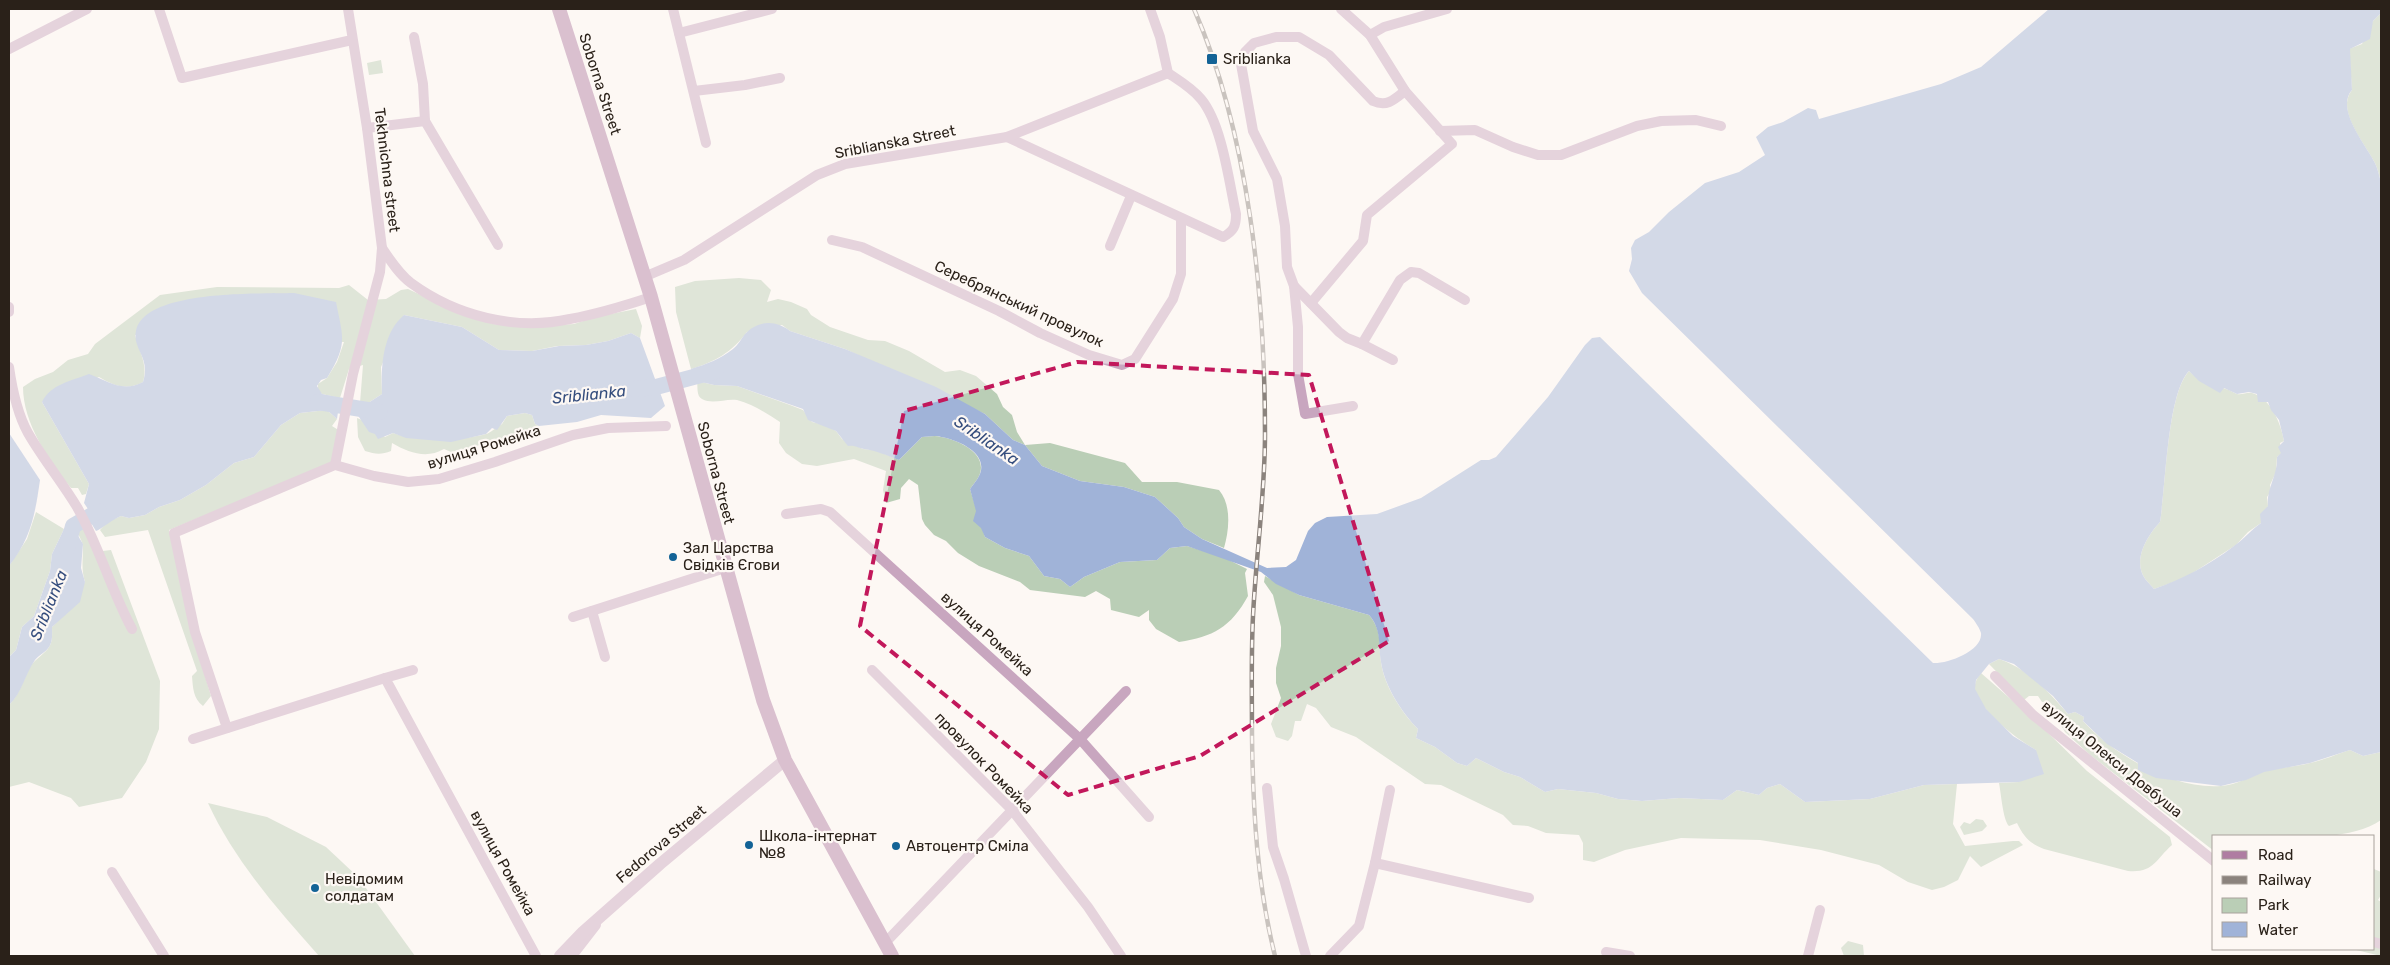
<svg xmlns="http://www.w3.org/2000/svg" width="2390" height="965" font-family="Rubik,sans-serif">
	<rect width="100%" height="100%" fill="#fdf8f4"/>
	<g fill="#baceb6">
		<path d="M2381,13V182C2379,176 2378,169 2375,163C2366,145 2335,110 2352,90L2349,49L2362,44L2373,21Z"/>
		<path d="M381,60L383,73L369,75L367,63Z"/>
		<path d="M739,278L761,280L771,290L767,302L778,299L791,302L807,309L811,315L830,327L868,340L885,341L909,351L945,372L960,370L976,376L997,394L1003,407L1012,415L1017,432L1025,445L1050,443L1125,463L1142,482H1177L1219,490C1232,505 1229,531 1224,548L1202,539L1184,527L1178,518L1155,497L1124,487L1080,481L1042,466L1025,445L1013,440L985,414L845,349L790,331L782,325L747,332C732,352 715,362 691,369L676,312L675,287L695,281Z"/>
		<path d="M349,285L368,300L386,299L401,290L408,289L438,303L493,324L528,327L574,324L595,317L636,309L642,326L640,338L631,333L608,341L586,345L557,346L532,351L499,350L462,327L404,315L381,367L382,394L365,405L360,403L363,365L349,369L340,398L322,394L318,391V384L327,378L337,362L344,342L135,335C140,353 148,365 143,382C127,391 114,386 99,377L42,402L89,484L86,494L82,495L78,488H71C49,461 23,423 23,387L35,379L53,372L68,360L88,354L95,344L160,295L217,287L339,288Z"/>
		<path d="M2189,371C2200,382 2212,384 2226,389C2230,390 2234,393 2237,394C2242,395 2247,392 2252,393C2271,398 2281,424 2284,441L2280,443L2282,453L2277,457L2276,472L2270,485L2271,491L2267,497L2268,506L2261,523L2248,532L2236,545L2185,578L2154,589C2150,584 2144,579 2142,573C2135,555 2149,534 2160,522C2166,486 2167,395 2189,371Z"/>
		<path d="M697,381L714,385L737,386L790,405L803,410L812,422L825,425L836,431L842,439L863,449L876,450L899,460L922,437C928,437 935,435 941,437C959,440 989,454 979,476C977,480 973,485 970,489L985,537L1005,548L1029,556L1044,576L1060,579L1070,587L1084,577L1120,562L1157,560L1170,548L1187,546L1223,557L1247,569L1245,573L1248,596C1231,627 1213,637 1179,642L1156,629L1149,620V610L1139,617L1111,610L1110,599L1096,591L1085,597L1030,590L1020,582L979,566L958,553L946,541L934,535L925,525L922,519L918,485L909,479L901,488L900,499L886,503L883,490L886,471L854,459L817,466L802,464L786,453L779,443L780,422C767,414 753,404 737,400C726,398 713,405 702,399C696,396 698,386 697,381Z"/>
		<path d="M327,410L337,419L332,426L340,431L332,463L169,530L192,631L211,696L203,706C193,698 193,688 192,676L197,671L148,530L105,537L100,530L107,522L121,516L129,518L145,515L159,507L180,500L206,485L234,463L254,457L281,425L300,413Z"/>
		<path d="M525,413L532,415L535,424L539,426L527,433L517,432L509,437L492,442L451,452L444,449C427,459 409,453 392,443L391,451C381,455 375,454 365,451L358,437L357,418L362,420L385,437L393,433C417,442 461,441 486,434C490,433 497,427 502,424L507,416Z"/>
		<path d="M36,512L64,529L52,554L50,571L34,616L22,627L16,650L9,657V566L27,539Z"/>
		<path d="M78,528L86,529L94,552L111,550L160,681L159,729L146,762L122,798L79,807L71,798L29,782L9,787V705C20,694 23,680 30,667C35,659 46,653 49,647C53,641 52,634 52,627L61,618L85,582C81,569 83,560 83,546C82,539 77,536 78,528Z"/>
		<path d="M1265,576L1299,595L1369,615C1383,632 1378,643 1381,662C1384,686 1402,713 1418,729L1416,738L1435,747L1457,763L1467,766L1476,758L1504,772L1520,777L1545,792L1558,789L1596,793L1618,799L1642,801L1679,798L1723,800L1737,790L1759,795L1767,788L1780,784L1805,802L1870,799L1924,785L1957,784L1953,824L1965,846L2013,841H2019L2023,845L1981,867L1970,856L1958,880L1944,887L1932,890L1908,882L1879,865L1821,850L1760,840L1681,838L1625,850L1594,862L1583,860V843L1579,835L1546,833L1528,826L1513,825L1503,815L1441,785L1425,784L1356,737L1331,727L1316,708L1307,704L1301,721H1295L1292,736L1288,741L1276,737L1271,724L1281,698L1276,683V668L1281,646V627L1273,595L1264,582Z"/>
		<path d="M1999,659C2027,668 2049,692 2068,714L2075,712L2084,717L2083,721C2114,755 2174,790 2221,786C2237,785 2250,776 2265,771C2280,767 2295,767 2310,763C2324,760 2337,754 2350,750L2363,756L2381,752V820C2367,830 2346,834 2329,836H2214V851L2089,754L2065,732L2048,702H2042L2038,696H2029L2024,700L1989,664Z"/>
		<path d="M1981,673L2037,722L2087,771L2170,837L2172,845C2155,860 2154,873 2128,871L2044,849C2029,843 2024,837 2017,823L2009,826C2003,820 2001,793 1999,783L2019,782L2036,750C2018,740 1980,711 1975,691C1974,683 1977,678 1981,673Z"/>
		<path d="M208,803L267,817L326,847L358,877L415,956H319C278,910 234,860 208,803Z"/>
		<path d="M1976,819L1983,820L1987,826L1982,831L1964,835L1960,827L1964,822L1970,824Z"/>
		<path d="M2374,869L2381,872V895L2378,900L2381,902V956L2352,949H2374Z"/>
		<path d="M1848,941L1863,945L1864,956H1844L1841,948Z"/>
	</g>
	<g fill="#a0b3d8" fill-rule="evenodd">
		<path d="M2049,9H2381V13L2373,21L2370,39L2350,49L2352,90C2335,109 2366,145 2375,163C2378,169 2379,176 2381,182V752L2363,756L2350,750L2310,763L2264,772L2246,780L2221,786L2156,778L2138,770V763L2107,744L2083,721L2084,717L2075,712L2068,714L2053,696L2014,664L1999,659L1989,664L1976,680L1975,689L1986,709L2013,736L2036,750L2044,774L2019,782L1924,785L1870,799L1805,802L1780,784L1767,788L1759,795L1737,790L1723,800L1679,798L1642,801L1618,799L1596,793L1558,789L1545,792L1520,777L1504,772L1476,758L1467,766L1457,763L1435,747L1416,738L1418,729C1402,713 1384,685 1381,662C1378,644 1382,630 1369,615L1299,595L1276,584L1261,572L1187,546L1170,548L1157,560L1120,562L1084,577L1070,587L1060,579L1044,576L1029,556L1005,548L985,537L981,528L973,521L976,511L970,489C973,485 977,480 979,476C990,454 959,440 941,437C936,435 928,437 922,437L899,460C886,455 877,451 864,449C857,448 856,445 848,446L836,431L808,420L803,409L737,386L714,385L697,381L691,369C707,364 720,359 733,349C738,345 741,339 745,334C758,320 776,320 790,331L845,349L936,387L985,414L1013,440L1025,445L1042,466L1080,481L1124,487L1155,497L1178,518L1184,527L1202,539L1267,568L1286,567L1296,560L1308,531L1315,523L1327,517L1377,514L1421,498L1481,460H1489L1496,457L1548,397L1585,345L1592,338L1600,337L1933,663C1947,664 1983,651 1981,633C1980,629 1976,623 1973,619L1642,293L1629,271L1632,259L1631,248L1635,240L1649,232L1669,212L1705,183L1739,172L1765,155L1756,137L1768,127L1783,122L1808,108L1816,110L1819,119L1941,84L1981,67ZM2189,371L2199,381L2220,393L2224,388L2237,394L2249,392L2257,394L2258,402H2268L2271,410L2279,420L2284,441L2278,447L2281,453L2277,457C2278,475 2266,489 2268,506L2260,514L2261,523C2251,530 2244,539 2234,546C2209,565 2183,579 2154,589C2150,584 2144,579 2142,573C2135,555 2149,534 2160,522C2166,487 2167,394 2189,371Z"/>
		<path d="M294,293L336,302C343,338 348,344 327,378L321,380L317,386L322,394L340,398L337,419L327,410L300,413L281,425L254,457L234,463L206,485L180,500L159,507L145,515L129,518L121,516C113,519 100,530 96,531L85,513L88,509L84,503L89,484L42,402C51,384 71,381 89,374C108,381 122,393 143,382C151,357 132,349 136,331C144,289 262,294 294,293Z"/>
		<path d="M404,315L462,327L499,350L532,351L559,346L586,345L608,341L631,333L640,338L665,406L651,418L601,415L577,422L539,426L535,424L532,415L525,413L507,416L497,430L492,428L486,434L451,442L406,438L393,433L378,439L375,434L369,432L357,414L360,403L365,405L382,394C381,367 382,334 404,315Z"/>
		<path d="M9,433L40,480C35,515 31,538 9,566Z"/>
		<path d="M78,528L77,534L83,544L81,568L85,582L80,602L52,627C52,634 53,641 49,647C46,652 39,655 35,660C25,674 22,693 9,705V657L16,650L22,627L34,616L50,571L52,554L64,529Z"/>
	</g>
	<g fill="none" stroke-linecap="round" stroke-linejoin="round">
		<g stroke="#a0b3d8" stroke-width="16">
			<path d="M635,389L656,387L716,371"/>
			<path d="M318,402L380,412"/>
			<path d="M67,549L73,526L99,511"/>
		</g>
		<g stroke="#c8a6bf" stroke-width="10">
			<path d="M159,9L182,78L352,40"/>
			<path d="M673,9L706,143"/>
			<path d="M679,33L772,9"/>
			<path d="M1370,35L1384,27L1447,9"/>
			<path d="M414,37L423,84L425,121L498,245"/>
			<path d="M9,49L87,9"/>
			<path d="M694,91L745,85L780,78"/>
			<path d="M367,128L425,121"/>
			<path d="M1440,131L1475,130L1513,147L1538,155H1561L1637,126L1661,121L1696,120L1721,126"/>
			<path d="M1007,137L1223,237C1234,231 1236,226 1236,214C1229,182 1222,124 1201,99C1192,88 1180,81 1168,73L1160,37L1150,9"/>
			<path d="M832,240L862,247L999,311L1040,333L1089,355L1122,365L1135,359L1173,299L1181,274V219"/>
			<path d="M1110,246L1131,196"/>
			<path d="M382,248C390,260 399,274 411,283C456,316 515,331 570,319C597,314 624,306 651,297"/>
			<path d="M644,277L684,260L817,175L845,164L1007,137L1168,73"/>
			<path d="M1294,286L1339,332L1347,338L1362,344L1400,280L1411,272L1419,273L1465,300"/>
			<path d="M1311,303L1363,241L1367,215L1452,144L1405,91L1370,35L1341,9"/>
			<path d="M9,307V312"/>
			<path d="M1362,344L1393,360"/>
			<path d="M9,367C12,388 18,415 28,433C43,459 62,482 77,507C99,546 111,590 132,629"/>
			<path d="M1353,406L1305,414L1298,374V327L1294,286L1287,267L1285,226L1277,179L1253,131L1241,64L1245,52L1254,43L1276,37H1299L1329,55L1373,101C1387,107 1394,100 1405,91"/>
			<path d="M335,465L353,374L380,272L382,248L367,128L348,9"/>
			<path d="M786,514L821,509L830,512L1080,739L1149,817"/>
			<path d="M592,611L605,657"/>
			<path d="M573,617L725,568"/>
			<path d="M413,670L385,678L536,956"/>
			<path d="M872,670L1012,810L1088,907L1121,956"/>
			<path d="M1995,676L2033,715L2214,861"/>
			<path d="M227,728L195,632L174,533L335,465L374,476L408,482L439,479L495,462L573,435L608,428L666,426"/>
			<path d="M193,739L385,678"/>
			<path d="M1267,788L1273,847L1284,879L1306,956"/>
			<path d="M1375,863L1529,898"/>
			<path d="M112,872L164,956"/>
			<path d="M2374,942L2381,944"/>
			<path d="M885,943L1126,691"/>
			<path d="M1606,952L1630,956"/>
			<path d="M572,956L596,925"/>
			<path d="M1330,956L1359,926L1375,863L1390,790"/>
			<path d="M1808,956L1820,910"/>
		</g>
		<path stroke="#c8a6bf" stroke-width="12" d="M560,956L583,932L660,864L785,760"/>
		<path stroke="#af7da2" stroke-width="14" d="M559,9L651,297L763,700L785,760L892,956"/>
		<defs>
			<path id="rail" d="M1194,9C1249,135 1265,296 1265,434C1265,495 1256,555 1253,616C1251,656 1252,697 1252,737C1253,811 1257,884 1275,956"/>
		</defs>
		<use href="#rail" stroke="#8b837d" stroke-width="4.5"/>
		<use href="#rail" stroke="#fdf8f4" stroke-width="2.5" stroke-dasharray="8" stroke-linecap="butt"/>
	</g>
	<path d="M0 0H2390V965H0ZM1077,362L1309,375L1389,641L1200,756L1068,795L860,626L904,411Z" fill="#fdf8f4" fill-opacity=".55" fill-rule="evenodd"/>
	<path fill="none" stroke="#c2185b" stroke-width="4" stroke-dasharray="10 6" stroke-linejoin="round" d="M1077,362L1309,375L1389,641L1200,756L1068,795L860,626L904,411Z"/>
	<g fill="#136396" stroke="#fdf8f4" stroke-width="2">
		<rect x="1206" y="53" width="12" height="12" rx="2.5"/>
		<circle cx="673" cy="557" r="5"/>
		<circle cx="749" cy="845" r="5"/>
		<circle cx="896" cy="846" r="5"/>
		<circle cx="315" cy="888" r="5"/>
	</g>
	<g text-anchor="middle" stroke-width="4.5" stroke-linejoin="round" paint-order="stroke">
		<g font-size="15" fill="#2a2119" stroke="#fdf8f4" text-anchor="start">
			<text x="1223" y="64">Sriblianka</text>
			<text x="683" y="553">Зал Царства<tspan x="683" dy="17">Свідків Єгови</tspan></text>
			<text x="759" y="841">Школа-інтернат<tspan x="759" dy="17">№8</tspan></text>
			<text x="906" y="851">Автоцентр Сміла</text>
			<text x="325" y="884">Невідомим<tspan x="325" dy="17">солдатам</tspan></text>
		</g>
		<g font-size="15" fill="#2a2119" stroke="#fdf8f4">
			<text transform="translate(600 84) rotate(72)" y="5">Soborna Street</text>
			<text transform="translate(895 142) rotate(-11)" y="5">Sriblianska Street</text>
			<text transform="translate(387 170) rotate(83)" y="5">Tekhnichna street</text>
			<text transform="translate(1019 304) rotate(25)" y="5">Серебрянський провулок</text>
			<text transform="translate(484 447) rotate(-17)" y="5">вулиця Ромейка</text>
			<text transform="translate(716 473) rotate(75)" y="5">Soborna Street</text>
			<text transform="translate(987 634) rotate(42)" y="5">вулиця Ромейка</text>
			<text transform="translate(2112 759) rotate(39)" y="5">вулиця Олекси Довбуша</text>
			<text transform="translate(984 763) rotate(46)" y="5">провулок Ромейка</text>
			<text transform="translate(661 844) rotate(-40)" y="5">Fedorova Street</text>
			<text transform="translate(503 863) rotate(61)" y="5">вулиця Ромейка</text>
		</g>
		<g font-size="16" font-style="italic" fill="#354d7d" stroke="#fdf8f4">
			<text transform="translate(589 394) rotate(-6)" y="6">Sriblianka</text>
			<text transform="translate(987 440) rotate(34)" y="6">Sriblianka</text>
			<text transform="translate(48 605) rotate(-68)" y="6">Sriblianka</text>
		</g>
	</g>
	<rect width="2390" height="965" fill="none" stroke="#2a2119" stroke-width="20"/>
	<rect x="2212" y="835" width="162" height="115" fill="#fdf8f4" stroke="#a9a29c"/>
	<rect x="2222" y="851" width="25" height="8" fill="#af7da2" stroke="#a9a29c"/>
	<text x="2258" y="860" font-size="15" fill="#2a2119">Road</text>
	<rect x="2222" y="876" width="25" height="8" fill="#8b837d" stroke="#a9a29c"/>
	<text x="2258" y="885" font-size="15" fill="#2a2119">Railway</text>
	<rect x="2222" y="898" width="25" height="15" fill="#baceb6" stroke="#a9a29c"/>
	<text x="2258" y="910" font-size="15" fill="#2a2119">Park</text>
	<rect x="2222" y="922" width="25" height="15" fill="#a0b3d8" stroke="#a9a29c"/>
	<text x="2258" y="935" font-size="15" fill="#2a2119">Water</text>
</svg>
